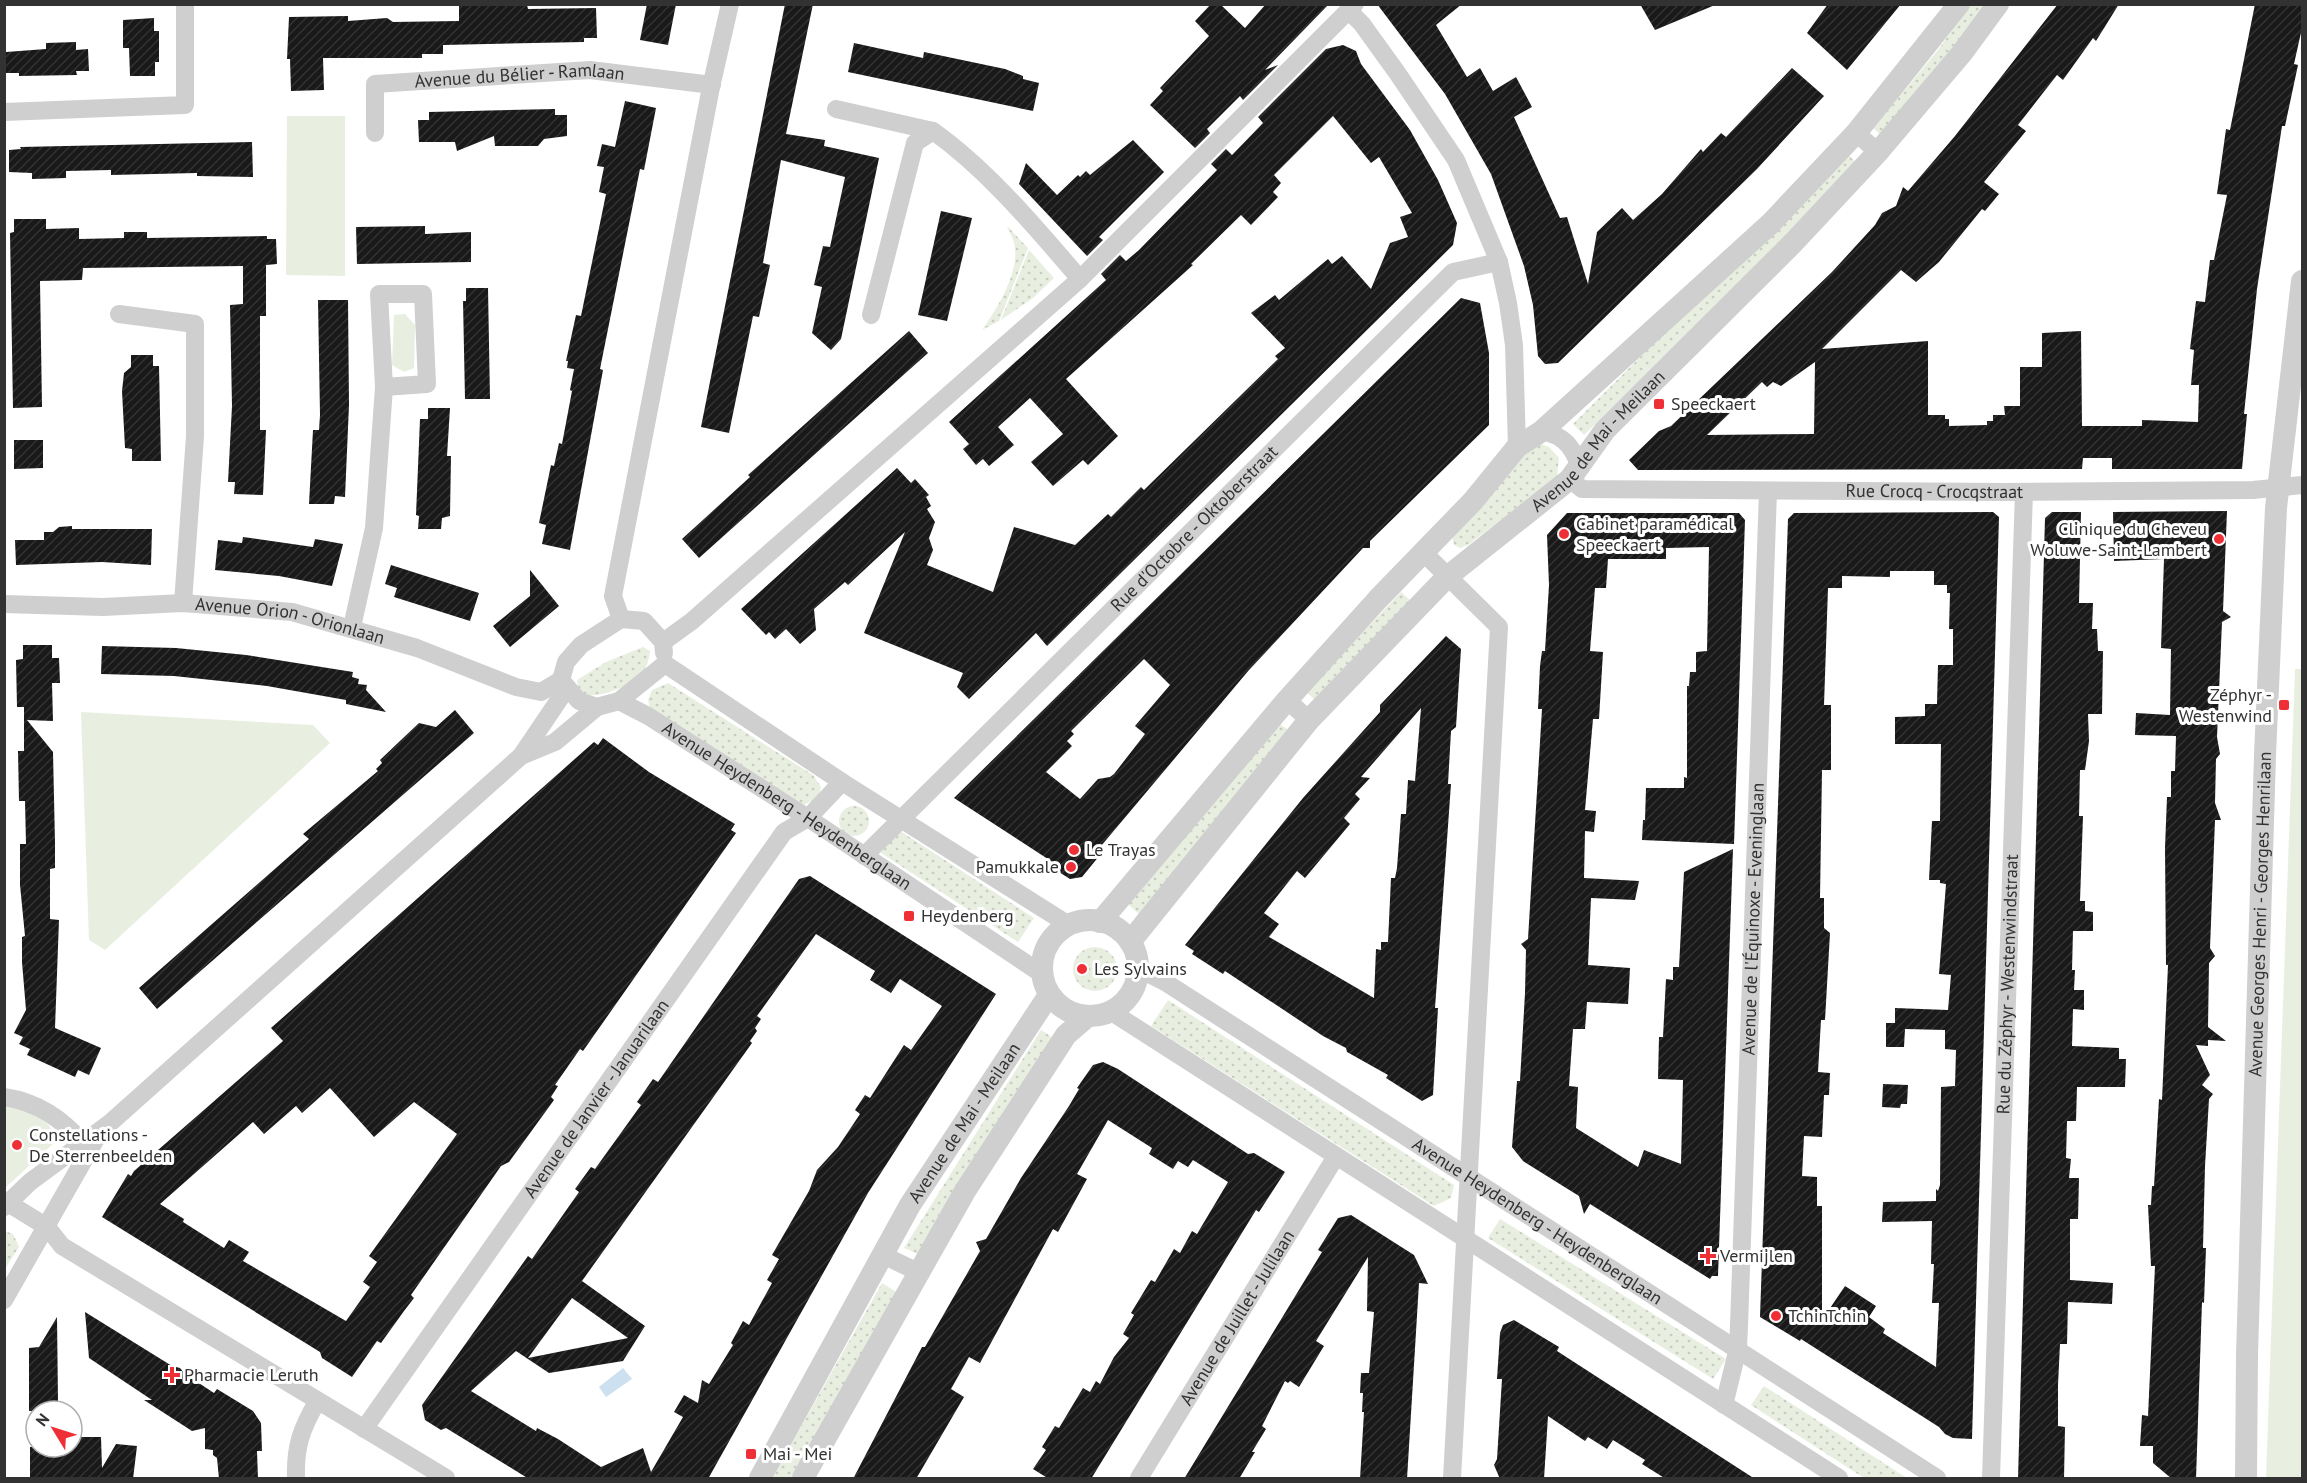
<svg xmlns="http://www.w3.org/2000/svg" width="2307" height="1483" font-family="'PT Sans',sans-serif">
	<defs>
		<pattern id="grass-dots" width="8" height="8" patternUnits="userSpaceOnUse" patternTransform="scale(1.5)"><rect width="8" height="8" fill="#e8efe0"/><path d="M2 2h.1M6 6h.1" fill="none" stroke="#c7cdc1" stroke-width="1.8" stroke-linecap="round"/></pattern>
		<pattern id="building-hatch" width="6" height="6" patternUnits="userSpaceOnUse" patternTransform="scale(1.5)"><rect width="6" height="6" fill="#191919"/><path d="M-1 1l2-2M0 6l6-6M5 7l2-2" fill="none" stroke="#323232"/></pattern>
	</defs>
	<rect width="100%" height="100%" fill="#fff"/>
	<g fill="url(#grass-dots)">
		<path d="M1970,5H1994L1885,138L1873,128L1938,50Z"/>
		<path d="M1846,152L1860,167L1584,435L1573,424Z"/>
		<path d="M1007,226L1028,248L999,321L982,330C997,309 1018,275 1015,248C1015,240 1009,233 1007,226Z"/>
		<path d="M1029,250L1054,278L1033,298L1001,320Z"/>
		<path d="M1541,444L1549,447L1559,458L1557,478L1468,545L1460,548L1454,545L1452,536L1523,450Z"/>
		<path d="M1401,592L1411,601L1316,701L1306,692Z"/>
		<path d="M643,647L650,651C649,682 611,695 585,696L579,690L577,680L606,662Z"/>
		<path d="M668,683L813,775L821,787L819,797L804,805L650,709L648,700L652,690Z"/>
		<path d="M1277,723L1291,731L1139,914L1124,901Z"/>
		<circle cx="854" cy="821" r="15"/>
		<path d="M897,829L1034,918L1018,942L881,853Z"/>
		<circle cx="1095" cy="969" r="22"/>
		<path d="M1168,1000L1454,1185L1451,1198L1434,1206L1151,1026Z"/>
		<path d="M1041,1030L1055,1039L918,1254L904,1248Z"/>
		<path d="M1500,1219L1726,1359L1713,1379L1488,1238Z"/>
		<path d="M5,1231L13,1234L19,1247L5,1269Z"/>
		<path d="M882,1283L898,1293L791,1478H772Z"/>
		<path d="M1764,1386L1907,1478H1864L1751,1405Z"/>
	</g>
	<g fill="#e8efe0">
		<path d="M287,116H345V276L286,275Z"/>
		<path d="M405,314L415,325L414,368L404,372L392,365L394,315Z"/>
		<path d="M2295,669H2302V1478H2266Z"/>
		<path d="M81,712L313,725L330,743L105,950L89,940Z"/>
		<path d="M5,1106C25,1110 52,1117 56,1141L5,1188Z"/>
	</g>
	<path fill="#cce0ef" d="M623,1368L632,1379L606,1397L599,1387Z"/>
	<g fill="url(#building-hatch)" fill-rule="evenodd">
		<path d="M459,4L527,5L528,9L596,8L597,38H584V42L443,45V54H422V58H323L324,90L291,91L290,59H287L289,17L348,16V21L387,18L393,22L459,21Z"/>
		<path d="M647,4H676L668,45L640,40Z"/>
		<path d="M785,4H813L786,134L825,140L824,146L879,158L841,339L831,350L812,333L822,287L814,285L823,246L830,247L845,177L781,160L763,263L770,265L759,317L753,316L729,433L701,427Z"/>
		<path d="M1211,4H1220L1245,28L1266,4H1329L1265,70L1278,65L1243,100L1240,96L1207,129L1210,133L1195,148L1150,105L1163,91L1160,88L1209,36L1195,21Z"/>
		<path d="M1377,4H1462L1436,25L1467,77L1480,68L1493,91L1516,77L1532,107L1514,117L1560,218L1567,217L1588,284L1597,232L1622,208L1633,220L1662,194L1701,149L1703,152L1721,133L1726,137L1792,68L1824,96L1757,169L1595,327L1558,363L1545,364L1538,356L1533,305L1524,266L1491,174L1445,94Z"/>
		<path d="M1640,4H1715V5L1655,30Z"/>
		<path d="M1828,4H1901L1847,70L1807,33Z"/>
		<path d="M2058,4H2119L2096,41L2093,38L2063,80L2057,75L2018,125L2026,131L1984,182L1999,194L1985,211L1982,209L1939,262L1916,282L1901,270L1822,349L1928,341V415H1945V419H1949V426L1987,425V421H1993V415H2005L2004,406H2020V367H2042V333L2081,331L2082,426H2142V420L2198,422L2199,385H2191L2194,350L2190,349L2196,301L2205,302L2210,260H2214L2227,195L2217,194L2226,129L2230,130L2255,4H2302V28L2294,64L2298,65L2285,126H2282L2257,289L2244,414H2247L2242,469H2112V458H2083L2082,469L1638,470L1629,460L1659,431L1671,426L1832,272L1875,225L1882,213L1896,206L1903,187L1908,191L1955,136ZM1815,362L1814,434L1707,435L1762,382L1767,387L1773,382L1781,386Z"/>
		<path d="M154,18V31H159V62H155V76H130L129,48H123V20Z"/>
		<path d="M76,42V50L88,49L89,71H76L77,75L19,76V73H6V52L46,49V43Z"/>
		<path d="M854,43L923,58L924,52L1005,69L1023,76V79L1039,83L1033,111L848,72Z"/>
		<path d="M1343,45L1356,51L1361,64L1410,130L1438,180L1457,223L1453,245L1047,646L1036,633L969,699L957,687L963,673L864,633L905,532L848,585L845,582L814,609L816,630L800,644L786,629L775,639L769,632L766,635L741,609L897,468L911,483L915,479L929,495L926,497L931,506L927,509L935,522L929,538L933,550L927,565L993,592L1014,527L1075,545L1108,514L1111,517L1141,487L1144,490L1278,359L1275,356L1285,348L1251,313L1275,295L1279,300L1328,259L1332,264L1342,256L1371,289L1390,243L1408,237L1400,217L1412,213L1379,157L1371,163L1333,116L1274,175L1281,183L1273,192L1278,197L1251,225L1241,215L1191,264L1193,265L1066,379L1118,436L1088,465L1083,460L1053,486L1031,462L1063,434L1030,398L998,427L1014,445L989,466L983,459L976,465L963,449L969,444L949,422L1106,280L1101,274L1120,255L1126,261L1139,250L1217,170L1211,164L1226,149L1232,155L1263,123L1258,117L1326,49Z"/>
		<path d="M625,101L656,108L644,170L640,169L600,369L603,370L570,550L542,544L546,525L539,523L551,465L554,466L559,443L562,444L572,391L570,390L574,369L567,368L568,361H566L576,315L581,316L606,194L599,192L604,167L597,166L602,144L615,147Z"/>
		<path d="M555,109V115H567V136L544,139L538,146H495L494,136L457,151L455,142H419L418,120H429V112Z"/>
		<path d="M1133,140L1164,172L1099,237L1103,240L1087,256L1019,184L1026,163L1057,195L1078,175L1080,177L1086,171L1090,175Z"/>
		<path d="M252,142L253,177L197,176V173L111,175V170L66,171V178L32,179V173L9,172V150L21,149L20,147Z"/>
		<path d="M941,211L972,218L947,321L918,315Z"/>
		<path d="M14,219H46V229L79,228V239L124,238V232H147V238L267,236V239H276L277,264L266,265V316H260V430H266L263,495L234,494L235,482H228L232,406L230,305L243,304V266L83,268L82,280L40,281L42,407L13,408L10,233L14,232Z"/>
		<path d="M425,226V234L471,232V262L357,264L356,227Z"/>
		<path d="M466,288H488L490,399H465L463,301H466Z"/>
		<path d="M1461,298L1480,303L1489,353V425L1370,541V548H1363L1249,670L1096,852L1100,855L1082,877L1070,879L1051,867L1054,863L954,798ZM1144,659L1170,685L1135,726L1145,734L1114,774L1110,777L1098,779L1080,799L1046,772L1072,746L1067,741L1074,734L1071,731Z"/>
		<path d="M318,300H348L349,405L345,497L335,496L334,504H309L313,430H319L320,415Z"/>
		<path d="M909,331L928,353L699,558L682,539L750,477L748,475Z"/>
		<path d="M131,355H153V366H159L161,461H132V449L125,448L122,391L124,373L131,367Z"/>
		<path d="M428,408H450L447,456H451L450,516L442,518L441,529H418L419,516L416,515L420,419H428Z"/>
		<path d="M14,440H43V468L14,469Z"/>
		<path d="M2227,511L2223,611L2231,617L2222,622L2217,737L2220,754L2216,759L2215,803L2221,820H2215L2210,948L2215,956L2209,963L2208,1027L2226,1041L2208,1040V1046L2196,1045L2210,1075L2202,1085L2213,1094L2209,1099L2205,1166L2203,1248H2206L2204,1303L2202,1302L2196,1479H2172L2153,1463V1446H2140L2142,1415L2148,1416L2155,1266H2151L2148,1205H2151L2152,1186H2154L2159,1099L2162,1100L2168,965H2166L2165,848L2167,797H2171V771H2175L2176,736L2135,735L2136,713L2170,715L2171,649L2161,648L2164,559L2114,561L2113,512Z"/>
		<path d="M1993,512L1999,517L1972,1439L1953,1438L1945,1434L1939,1427L1801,1339L1800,1341L1760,1317L1788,519L1794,513ZM1890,571H1934V585H1947V593H1950L1949,629H1953V665H1938L1937,704H1925V716L1895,717V744H1941L1940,821H1932L1929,880H1940V883L1946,884L1939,974L1951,975L1948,1010L1895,1008V1023H1886V1047H1904L1905,1029L1945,1030V1049L1956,1050L1955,1086L1941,1087L1940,1185L1938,1191L1936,1189V1201L1883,1202L1882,1222L1932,1221L1931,1264H1934L1932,1303H1939L1936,1367L1883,1333L1885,1329L1869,1317L1876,1306L1845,1286L1822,1320V1206H1817V1177L1802,1176L1804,1136L1822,1137L1824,1095H1829L1830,1073L1818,1072L1821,1020H1825L1830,933L1824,928V898H1820L1822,770H1831V705H1824L1828,588H1842V576L1890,577Z"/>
		<path d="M2052,512H2081L2079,603H2093L2092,629H2097L2098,651H2103L2102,714H2088L2089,741L2085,770H2080L2079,816H2083L2080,901H2085V911L2093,912V931H2073L2072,970H2075L2074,990H2084V1010L2073,1009L2072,1046L2119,1048V1059H2126L2125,1087H2077L2076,1121H2067L2066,1158L2071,1159L2069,1178H2079L2078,1219H2070V1280L2113,1283L2112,1304L2068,1302L2067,1344H2060L2058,1385V1426L2065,1427L2064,1479H2018L2045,518Z"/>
		<path d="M1567,513H1739L1745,520L1734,844L1642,840L1643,820H1645L1646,788H1684V777L1687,778V686H1689L1690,672H1696V652L1707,651L1709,547L1666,548V559H1608L1606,588H1595L1590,651L1603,652L1599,719H1593L1585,810L1596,811L1594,832L1585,831L1584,878L1639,881L1635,900L1591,898L1588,965L1630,968L1628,1004L1587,1002L1585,1029H1573L1569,1086L1578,1087L1576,1128L1638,1167L1644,1150L1681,1164L1683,1080L1658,1079L1659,1037H1663L1666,979L1673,980V967H1679L1684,872L1733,849L1718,1276H1712L1710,1279L1590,1204L1584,1214L1579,1196L1523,1161L1512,1147L1517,1081H1520L1525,993L1526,950L1521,944L1528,939L1542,709H1538L1540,666L1542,651H1545L1549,585L1547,535Z"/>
		<path d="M72,526V529H152L151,565L102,562L16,565L15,540H44V532H53L59,527Z"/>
		<path d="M243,537L313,547L315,539L343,544L332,586L279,576L215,570L218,540L242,543Z"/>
		<path d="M391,565L479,593L470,621L394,597L397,588L385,584Z"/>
		<path d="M530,570L559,606L510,647L493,626L530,596Z"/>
		<path d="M1446,636L1461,649L1456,727L1451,731L1448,784H1451L1435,1008H1438L1433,1095L1422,1101L1386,1078L1388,1075L1347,1052L1346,1048L1323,1036L1225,971L1223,974L1192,954L1194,951L1185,945L1303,798L1380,712V705ZM1421,708L1415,781L1408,780L1406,814H1401L1397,868L1395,878H1391L1388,942H1381V950L1376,949L1374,998L1269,937L1279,924L1264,913L1297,871L1305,878L1350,824L1344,818L1360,799L1355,794L1370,778L1361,777Z"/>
		<path d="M23,645H52V658H59L60,683H52L53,721L27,720L53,752L55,843V868L50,869V919L59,920L55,1028L101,1048L89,1075L78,1070L75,1077L27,1055L30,1049L19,1044L23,1037L14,1033L26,1010L22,962V937L25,936L20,885V844H26L25,801H19L18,751H24V707H17L16,660L23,659Z"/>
		<path d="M102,646L176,648L246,655L353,672L352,677L359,679L358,684L367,685L366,690L386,712L346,704V700L267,686L174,676L101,674Z"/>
		<path d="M455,710L474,733L157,1009L139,988L309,839L303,834L378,771L376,769L382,763L380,760L401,740L419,723L436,727Z"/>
		<path d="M603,738L649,772L735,824L731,830L736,833L583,1051L580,1049L555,1085L558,1086L551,1097L554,1100L525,1140L509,1162L501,1166L411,1295L414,1298L404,1311L381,1343L377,1341L352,1377L322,1358L320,1352L102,1217L128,1174L131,1176L134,1171L283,1041L271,1028L594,742L598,745ZM330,1088L374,1137L414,1102L457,1134L369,1256L377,1262L363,1282L370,1287L346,1321L243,1261L249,1252L229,1240L224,1248L183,1222L184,1219L160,1204L253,1122L264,1134L296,1106L302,1113Z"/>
		<path d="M810,876L996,994L868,1193L708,1479H529L446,1428L441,1430L425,1420L422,1405L528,1256L532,1259L579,1192L575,1189L591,1167L595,1169L641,1105L637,1102L653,1079L658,1082L799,879ZM816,934L875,971L870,980L891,993L900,979L942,1006L911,1050L904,1045L870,1098L865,1095L855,1110L860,1114L838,1147L817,1170L809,1191L772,1255L779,1259L767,1280L772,1283L749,1325L743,1321L731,1343L733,1345L709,1384L702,1380L698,1403L684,1395L674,1412L683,1417L651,1472L643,1448L601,1467L558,1439L537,1428L536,1431L471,1391L516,1351L549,1373L623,1361L645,1326L582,1281L752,1043L750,1041L757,1031L755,1028L761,1019L757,1016ZM572,1298L628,1338L528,1358Z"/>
		<path d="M1103,1062L1118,1069L1248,1154L1254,1153L1285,1172L1259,1212L1256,1210L1091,1479H1049L1033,1469L1046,1450L1042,1447L1055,1426L1059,1428L1083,1388L1090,1392L1096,1381L1100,1384L1114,1357L1129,1338L1123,1334L1134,1315L1131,1313L1151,1280L1155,1282L1174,1249L1180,1253L1192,1231L1197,1234L1228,1182L1193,1160L1188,1167L1178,1161L1173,1169L1149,1154L1152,1148L1108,1120L1077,1174L1087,1179L1058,1232L1053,1229L980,1363L969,1357L951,1389L964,1397L916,1479H853L922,1347H925L980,1251L976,1242L986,1239L1021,1178L1069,1106L1079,1089L1077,1088L1093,1065Z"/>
		<path d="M1883,1084L1908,1085L1907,1104H1901L1900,1108L1882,1107Z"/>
		<path d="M1351,1215L1414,1255L1428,1284L1419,1283L1407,1479H1360L1364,1412H1362L1363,1393H1360L1361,1373H1369L1374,1312L1367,1311L1368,1257L1316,1341L1324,1346L1299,1387L1290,1381L1288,1383L1285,1381L1262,1426L1266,1429L1252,1452H1255L1239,1479H1184L1322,1252L1318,1250L1338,1218Z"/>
		<path d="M85,1312L172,1366L180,1368L185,1374L214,1393L217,1389L253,1411L261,1423L262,1451H257L258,1479H219L217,1458L213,1455V1450L205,1449V1428L192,1431L144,1400H152L89,1358Z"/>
		<path d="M57,1317L58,1402L53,1411H29V1348L39,1347Z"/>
		<path d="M1514,1320L1559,1347L1557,1351L1755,1479H1666L1642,1464L1645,1460L1613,1440L1607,1449L1588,1437L1585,1441L1548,1416L1544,1479H1500L1494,1465L1497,1459L1502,1379H1497L1500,1333L1503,1325Z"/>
		<path d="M72,1437H101L102,1468L116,1444L137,1446L133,1479H30V1447H72Z"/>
	</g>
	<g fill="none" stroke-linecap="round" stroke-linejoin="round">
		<g stroke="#cfcfcf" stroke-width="18">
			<path d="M1349,11L1362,24L1398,74L1456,160L1499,262L1508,303L1514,345L1517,447"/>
			<path d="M836,109L933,131"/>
			<path d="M4,112L185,105V4"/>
			<path id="s1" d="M375,133V84L590,70L712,85"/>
			<path d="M1856,133L1878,152"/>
			<path d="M119,314L195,324V436L183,603"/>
			<path d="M871,315L915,143L933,131C989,171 1035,227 1080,279"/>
			<path d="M1542,431C1564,436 1571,445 1579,464"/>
			<path id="s2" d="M1570,479L1582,489L2003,492L2253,490L2302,485"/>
			<path d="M1424,553L1499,627L1452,1478"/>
			<path id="s3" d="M4,604L103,607L183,603L292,612L417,648L516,687L541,692L561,680"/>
			<path d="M621,619L613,596L711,87L730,4"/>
			<path d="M352,627L374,528L384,387L427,384L423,294H379L384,387"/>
			<path d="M663,642L692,621L1080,279L1355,4"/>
			<path d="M665,664L842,782L1069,925"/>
			<path d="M1287,700L1309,720"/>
			<path id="s4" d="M619,701L648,716L808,818L1042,974"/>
			<path d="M597,707L579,701L561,680L566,662L581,645L621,619L644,621L663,642L664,653"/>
			<path d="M521,756L555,742L597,707L619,701L665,664"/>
			<path id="s5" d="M864,856L1453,272L1499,262"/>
			<path id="s6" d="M1137,968L1165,982L1937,1478"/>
			<path d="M1110,1011L1839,1478"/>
			<path d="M4,1097C38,1102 62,1119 84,1144"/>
			<path d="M8,1203L47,1227L62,1246L446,1478"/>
			<path d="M4,1207L30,1182L110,1123L521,756L567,688"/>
			<path d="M883,1255L918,1272"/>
			<path d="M4,1300L97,1137"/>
			<path id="s7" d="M1724,1405L1738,1348L1739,1326L1768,491"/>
			<path id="s8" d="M364,1429L784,832L808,818L842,782"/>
			<path d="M296,1478C295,1447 301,1429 317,1402"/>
			<path id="s9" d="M1139,1478L1335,1158"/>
			<path id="s10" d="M1991,1478L2024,492"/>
		</g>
		<g stroke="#cfcfcf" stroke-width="22">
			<circle cx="1090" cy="968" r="48"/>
			<path d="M1100,922L1287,700L1378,599L1473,501L1517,447L1542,431L1770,224L1856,133L1959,4"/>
			<path id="s11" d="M1130,942L1309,720L1447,577L1570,479L1605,430L1792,244L1878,152L1962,53L1998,4"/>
			<path id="s12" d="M760,1478L910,1205L1049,995"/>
			<path d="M803,1478L965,1191L1066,1035L1088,1016"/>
			<path id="s13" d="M2246,1478L2247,1355L2265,755L2276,508L2302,281"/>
		</g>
	</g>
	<g fill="#ef2f36" stroke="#fff" stroke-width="2">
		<rect x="1653" y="398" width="12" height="12" rx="3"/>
		<circle cx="1564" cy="534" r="6"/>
		<circle cx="2219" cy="539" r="6"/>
		<rect x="2278" y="699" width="12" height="12" rx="3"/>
		<circle cx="1074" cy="850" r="6"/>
		<circle cx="1071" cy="867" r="6"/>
		<rect x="903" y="910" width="12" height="12" rx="3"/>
		<circle cx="1082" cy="969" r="6"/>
		<circle cx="17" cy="1145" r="6"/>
		<path d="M1705 1247h6v6h6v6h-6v6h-6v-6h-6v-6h6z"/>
		<circle cx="1776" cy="1316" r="6"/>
		<path d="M169 1366h6v6h6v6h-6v6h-6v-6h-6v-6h6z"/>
		<rect x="745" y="1448" width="12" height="12" rx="3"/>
	</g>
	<g text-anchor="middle" stroke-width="6" stroke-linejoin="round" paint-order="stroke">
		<g font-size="18" fill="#323232" stroke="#fff">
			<text dy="6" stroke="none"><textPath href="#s1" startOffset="194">Avenue du Bélier - Ramlaan</textPath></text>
			<text dy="6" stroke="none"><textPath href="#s11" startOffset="688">Avenue de Mai - Meilaan</textPath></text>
			<text dy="6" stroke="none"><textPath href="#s2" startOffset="368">Rue Crocq - Crocqstraat</textPath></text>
			<text dy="6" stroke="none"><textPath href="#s5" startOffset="465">Rue d'Octobre - Oktoberstraat</textPath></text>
			<text dy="6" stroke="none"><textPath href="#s3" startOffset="288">Avenue Orion - Orionlaan</textPath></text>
			<text dy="6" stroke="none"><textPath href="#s4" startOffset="198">Avenue Heydenberg - Heydenberglaan</textPath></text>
			<text dy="6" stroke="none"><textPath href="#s13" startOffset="564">Avenue Georges Henri - Georges Henrilaan</textPath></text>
			<text dy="6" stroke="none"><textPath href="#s7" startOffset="488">Avenue de l'Équinoxe - Eveninglaan</textPath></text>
			<text dy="6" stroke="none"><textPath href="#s10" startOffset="494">Rue du Zéphyr - Westenwindstraat</textPath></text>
			<text dy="6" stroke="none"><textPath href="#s8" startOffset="404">Avenue de Janvier - Januarilaan</textPath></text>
			<text dy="6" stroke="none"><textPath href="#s12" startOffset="410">Avenue de Mai - Meilaan</textPath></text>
			<text dy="6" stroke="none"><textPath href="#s6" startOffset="474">Avenue Heydenberg - Heydenberglaan</textPath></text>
			<text dy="6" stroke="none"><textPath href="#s9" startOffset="188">Avenue de Juillet - Julilaan</textPath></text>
		</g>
		<g font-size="18" fill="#323232" stroke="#fff" text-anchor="start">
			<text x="1671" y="410">Speeckaert</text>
			<text x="1576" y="530">Cabinet paramédical<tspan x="1576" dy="21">Speeckaert</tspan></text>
			<text x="2207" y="535" text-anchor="end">Clinique du Cheveu<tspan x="2207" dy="21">Woluwe-Saint-Lambert</tspan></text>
			<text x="2272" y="701" text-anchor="end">Zéphyr -<tspan x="2272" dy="21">Westenwind</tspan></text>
			<text x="1086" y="856">Le Trayas</text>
			<text x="1059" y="873" text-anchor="end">Pamukkale</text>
			<text x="921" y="922">Heydenberg</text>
			<text x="1094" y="975">Les Sylvains</text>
			<text x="29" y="1141">Constellations -<tspan x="29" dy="21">De Sterrenbeelden</tspan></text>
			<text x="1720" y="1262">Vermijlen</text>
			<text x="1788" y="1322">TchinTchin</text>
			<text x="184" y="1381">Pharmacie Leruth</text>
			<text x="763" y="1460">Mai - Mei</text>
		</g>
	</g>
	<rect width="2307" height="1483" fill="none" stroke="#323232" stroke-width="12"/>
	<g transform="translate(54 1429) rotate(308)"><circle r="28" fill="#ffffff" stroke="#adadad" stroke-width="1.5"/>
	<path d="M0-4.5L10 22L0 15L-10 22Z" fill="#ef2f36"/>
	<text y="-9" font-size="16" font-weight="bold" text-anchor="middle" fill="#323232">N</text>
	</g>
</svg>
